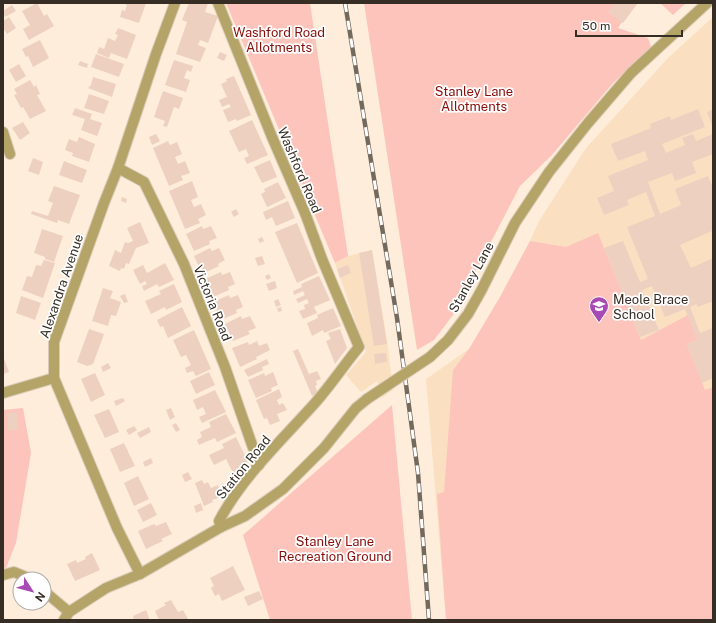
<svg xmlns="http://www.w3.org/2000/svg" width="716" height="623" font-family="'Public Sans',sans-serif">
	<rect width="100%" height="100%" fill="#feedda"/>
	<g fill="#fae0c1">
		<path d="M713,17V620H446L426,379L469,349L500,297L530,241L539,221L586,148L668,58Z"/>
		<path d="M372,250L388,347L393,390L382,398L377,381L361,392L346,375L366,352L335,263L348,256Z"/>
	</g>
	<g fill="#fdc4bb">
		<path d="M226,3H310L348,256L335,263Z"/>
		<path d="M364,3H615L609,12L622,22L618,28L648,38L651,47L613,83L552,155L520,186L453,315L434,340L417,350Z"/>
		<path d="M660,3H686L673,15Z"/>
		<path d="M598,233L641,340L688,315L697,340L687,344L705,390L713,387V620H446L437,494L444,492L453,370L469,349L500,297L530,241L566,247Z"/>
		<path d="M392,405L412,620H270L243,535Z"/>
		<path d="M23,408L31,453L16,543L6,568L3,569V410Z"/>
	</g>
	<g fill="#edd0c0">
		<path d="M37,3L44,16L47,14L54,26L29,40L23,29L30,25L22,11Z"/>
		<path d="M122,3H146L139,23L120,17L122,10L125,11L127,5Z"/>
		<path d="M189,3H208L205,12L218,16L208,43L200,40L198,45L206,48L200,62L176,54L187,22L182,20Z"/>
		<path d="M615,3H638L623,23L609,12Z"/>
		<path d="M12,5L16,11L5,17L3,11Z"/>
		<path d="M9,17L16,28L7,34L3,28V21Z"/>
		<path d="M118,28L136,35L127,59L111,53L109,58L97,53L99,47L104,49L108,38L115,41L118,35L115,34Z"/>
		<path d="M40,40L49,58L33,67L28,56L26,57L22,49Z"/>
		<path d="M220,52L227,55L224,61L217,58Z"/>
		<path d="M96,54L124,64L119,77L91,67Z"/>
		<path d="M174,60L193,66L191,72L187,70L184,78L190,80L186,92L165,85Z"/>
		<path d="M80,61L88,64L87,68L78,65Z"/>
		<path d="M19,64L26,76L16,82L9,70Z"/>
		<path d="M234,76L251,115L237,121L236,119L228,122L223,110L231,107L229,104L222,107L219,100L227,97L221,84L227,81L226,79Z"/>
		<path d="M93,77L116,84L112,97L88,88L91,85Z"/>
		<path d="M30,80L34,87L36,85L40,94L37,95L46,111L30,119L23,107L21,108L14,95L17,94L14,89Z"/>
		<path d="M163,91L183,98L179,109L174,107L167,127L163,126L165,121L154,117Z"/>
		<path d="M89,94L109,101L104,114L84,108Z"/>
		<path d="M75,108L92,114L90,119L102,123L97,136L81,130L85,119L72,115Z"/>
		<path d="M698,109L705,127L662,144L666,153L685,145L682,138L693,134L696,141L713,134V154L692,162L696,173L675,181L672,173L648,182L660,214L681,205L675,189L708,176L713,187V233L712,231L680,245L691,268L713,258V301L698,307L696,304L690,307L700,333L713,328V378L702,383L687,344L697,340L685,309L665,317L652,286L642,290L659,330L640,337L604,248L623,241L640,282L648,279L627,227L655,216L646,192L627,200L629,205L604,215L597,198L614,191L608,176L648,160L645,151L618,161L611,144L651,128L650,124L670,116L671,120Z"/>
		<path d="M713,109V128L707,112Z"/>
		<path d="M252,120L268,155L247,164L244,158L249,156L246,149L239,152L229,131Z"/>
		<path d="M23,122L30,133L20,140L12,128Z"/>
		<path d="M156,134L160,141L152,145L149,137Z"/>
		<path d="M79,137L95,144L89,162L72,156L73,153L65,150L69,139L77,142Z"/>
		<path d="M168,141L170,145L177,142L182,154L175,157L178,164L185,161L190,173L181,176L183,180L169,186L153,148Z"/>
		<path d="M33,158L43,162L39,175L28,171Z"/>
		<path d="M270,160L277,177L262,183L254,167Z"/>
		<path d="M64,161L87,170L82,183L59,175Z"/>
		<path d="M192,181L198,197L191,200L194,207L201,204L206,215L198,219L200,223L185,229L169,191Z"/>
		<path d="M278,182L286,198L267,207L261,194L265,192L264,189Z"/>
		<path d="M54,186L80,195L69,224L58,220L57,223L31,214L32,211L48,216L53,203L48,201Z"/>
		<path d="M122,197L127,199L126,203L121,201Z"/>
		<path d="M288,201L295,218L276,226L272,217L266,220L263,212Z"/>
		<path d="M236,209L239,214L234,217L231,212Z"/>
		<path d="M140,222L149,243L136,248L129,264L126,263L124,269L121,268L120,271L109,266L115,250L121,253L125,242L128,243L133,241L127,228Z"/>
		<path d="M297,223L318,273L297,283L275,232Z"/>
		<path d="M202,226L203,229L211,226L217,238L209,241L210,244L194,251L186,234Z"/>
		<path d="M42,229L63,236L54,262L45,259V257L34,253Z"/>
		<path d="M262,237L264,241L260,243L258,239Z"/>
		<path d="M210,248L212,251L219,248L225,260L218,264L219,266L202,274L194,256Z"/>
		<path d="M372,250L387,344L374,346L359,253Z"/>
		<path d="M262,256L265,264L258,266L255,258Z"/>
		<path d="M44,260L55,263L43,298L22,290L27,276L32,277L36,265L41,266Z"/>
		<path d="M165,263L174,280L159,287L157,284L144,291L142,286L147,284L145,281L140,284L133,270L143,265L147,273Z"/>
		<path d="M348,265L351,273L340,278L337,269Z"/>
		<path d="M221,272L222,275L230,272L235,284L228,287L229,290L213,297L205,279Z"/>
		<path d="M269,274L271,278L267,280L265,276Z"/>
		<path d="M319,276L330,300L314,307L317,313L303,319L299,311L305,309L304,305L309,303L307,299L298,303L296,299L305,295L303,291L294,295L293,291L302,287L301,284Z"/>
		<path d="M275,281L277,288L269,291L266,284Z"/>
		<path d="M174,284L182,302L166,310L165,307L151,314L145,301L161,294L159,291Z"/>
		<path d="M103,288L113,291L110,298L121,302L116,316L111,315L108,326L92,321Z"/>
		<path d="M125,294L128,302L124,303L120,296Z"/>
		<path d="M229,295L230,298L238,295L243,307L236,310L237,313L221,320L213,302Z"/>
		<path d="M21,296L41,303L35,320L16,313Z"/>
		<path d="M278,299L281,305L276,307L274,301Z"/>
		<path d="M182,307L191,326L168,338L163,326L160,327L157,320Z"/>
		<path d="M281,307L282,311L278,312L277,308Z"/>
		<path d="M333,308L341,326L324,333L323,330L312,336L307,323L318,318L317,315Z"/>
		<path d="M241,316L242,319L250,316L256,328L248,331L250,334L233,341L225,324Z"/>
		<path d="M89,329L104,334L93,364L87,366L77,362Z"/>
		<path d="M340,329L347,348L335,364L326,341L331,339L328,333Z"/>
		<path d="M194,330L211,369L196,376L193,371L187,373L185,368L191,365L186,355L181,357L173,340Z"/>
		<path d="M257,341L259,346L267,343L270,350L256,357L257,359L240,367L232,348L248,342L249,345Z"/>
		<path d="M298,349L309,374L317,371L321,379L316,381L317,385L315,386L318,393L312,396L293,351Z"/>
		<path d="M386,353L387,362L375,364L374,354Z"/>
		<path d="M3,356L9,372L3,374Z"/>
		<path d="M267,359L269,364L262,367L263,370L248,377L244,370Z"/>
		<path d="M108,363L111,368L103,372L101,367Z"/>
		<path d="M209,372L215,385L196,394L190,381Z"/>
		<path d="M273,372L278,385L271,388L272,391L256,398L248,380L264,373L265,376Z"/>
		<path d="M95,373L105,395L91,402L81,379Z"/>
		<path d="M279,389L282,397L277,400L279,405L283,403L287,410L277,414L280,421L270,425L267,418L264,419L256,400Z"/>
		<path d="M215,390L226,412L202,423L199,417L206,414L203,407L197,410L193,400Z"/>
		<path d="M123,398L125,401L116,406L114,401Z"/>
		<path d="M171,408L175,417L170,420L166,410Z"/>
		<path d="M109,409L119,432L105,438L94,415Z"/>
		<path d="M17,412L18,430H8L7,413Z"/>
		<path d="M226,414L236,433L217,442L215,438L199,445L197,440L202,437L200,432L211,427L209,422Z"/>
		<path d="M176,423L180,430L176,432L172,425Z"/>
		<path d="M134,426L137,430L129,435L126,430Z"/>
		<path d="M149,427L151,432L140,438L137,433Z"/>
		<path d="M236,437L248,462L242,465L244,470L234,475L226,459L214,465L209,455L224,448L222,444Z"/>
		<path d="M124,443L135,466L120,472L110,449Z"/>
		<path d="M151,458L153,463L145,467L143,462Z"/>
		<path d="M188,472L192,479L185,482L182,475Z"/>
		<path d="M138,476L149,499L134,506L124,483Z"/>
		<path d="M202,480L204,484L208,482L211,488L218,485L220,492L216,494L218,498L212,500L213,502L204,506L195,483Z"/>
		<path d="M151,503L157,515L143,522L137,510Z"/>
		<path d="M201,503L203,510L196,513L194,506Z"/>
		<path d="M166,522L172,534L161,539L163,541L146,549L138,531L154,524L156,526Z"/>
		<path d="M92,553L100,570L75,581L67,564L76,560L77,563L86,559L85,557Z"/>
		<path d="M233,566L245,590L222,601L219,594L215,596L211,588L214,586L210,578Z"/>
		<path d="M259,591L263,599L248,606L244,597Z"/>
		<path d="M171,600L178,612L183,610L188,619L159,620L155,611L166,605L164,603Z"/>
		<path d="M146,610L150,620H134L133,616Z"/>
	</g>
	<g fill="none" stroke-linecap="round" stroke-linejoin="round">
		<defs>
			<g id="minor">
				<path d="M3,132L10,154"/>
				<path d="M118,168L144,182L184,264L225,367L259,465"/>
				<path d="M430,357L448,340L468,314L481,291L515,223L549,172L588,123L631,73L707,3"/>
				<path d="M3,393L54,378"/>
				<path d="M221,527L245,516L283,489L324,448L356,408L367,399"/>
				<path d="M140,574L117,528L54,378V342L104,203L118,168L156,54L175,3"/>
				<path d="M3,575L14,572L31,579"/>
				<path d="M44,591L69,612"/>
				<path d="M64,620L69,612L106,588L140,574L221,527L219,521C243,476 282,440 315,403C331,385 344,365 359,347L322,259L305,213L272,137L218,3"/>
			</g>
		</defs>
		<use href="#minor" stroke="#dacbb9" stroke-width="12"/>
		<use href="#minor" stroke="#b5a467" stroke-width="10"/>
		<defs>
			<path id="rail" d="M345,3L397,318L418,473L429,620"/>
		</defs>
		<use href="#rail" stroke="#74695d" stroke-width="4.5"/>
		<use href="#rail" stroke="#fff" stroke-width="3" stroke-dasharray="9" stroke-linecap="butt"/>
		<defs>
			<path id="minor-bridge" d="M367,399L430,357"/>
		</defs>
		<use href="#minor-bridge" stroke="#dacbb9" stroke-width="12" stroke-linecap="butt"/>
		<use href="#minor-bridge" stroke="#b5a467" stroke-width="10"/>
	</g>
	<defs>
		<symbol id="school-pin" viewBox="-11 -11 22 30"><path d="M0 17L-7.5 6A9.5 9.5 0 1 1 7.5 6Z" fill="#a74ab3" stroke="#fff"/><path d="M0-5L7-2L0 1L-7-2ZM-4 1L0 2.5L4 1V4Q0 6-4 4Z" fill="#fff"/></symbol>
	</defs>
	<g fill-rule="evenodd">
		<use href="#school-pin" x="588" y="295" width="22" height="30"/>
	</g>
	<g text-anchor="middle" stroke-width="3.5" stroke-linejoin="round" paint-order="stroke">
		<g font-size="13" fill="#880e0a" stroke="#fff">
			<text x="279" y="37">Washford Road<tspan x="279" dy="15">Allotments</tspan></text>
			<text x="474" y="96">Stanley Lane<tspan x="474" dy="15">Allotments</tspan></text>
			<text x="335" y="546">Stanley Lane<tspan x="335" dy="15">Recreation Ground</tspan></text>
		</g>
		<g font-size="13" fill="#362e25" stroke="#fff">
			<text transform="translate(300 170) rotate(67)" y="5">Washford Road</text>
			<text transform="translate(471 277) rotate(-61)" y="5">Stanley Lane</text>
			<text transform="translate(61 286) rotate(-71)" y="5">Alexandra Avenue</text>
			<text transform="translate(213 303) rotate(68)" y="5">Victoria Road</text>
			<text transform="translate(243 467) rotate(-51)" y="5">Station Road</text>
		</g>
		<g font-size="13" fill="#362e25" stroke="#fff" text-anchor="start">
			<text x="613" y="304">Meole Brace<tspan x="613" dy="15">School</tspan></text>
		</g>
	</g>
	<rect width="716" height="623" fill="none" stroke="#362e25" stroke-width="8"/>
	<g transform="translate(32 591) rotate(126)"><circle r="19" fill="#ffffff" stroke="#afaba8"/>
	<path d="M0-3L7 15L0 10L-7 15Z" fill="#a74ab3"/>
	<text y="-6" font-size="11" font-weight="bold" text-anchor="middle" fill="#362e25">N</text>
	</g>
	<path d="M576 30v6h106v-6" fill="none" stroke="#362e25" stroke-width="2"/>
	<text x="582" y="30" font-size="12" fill="#362e25" stroke="#ffffff" stroke-width="3" paint-order="stroke">50 m</text>
</svg>
